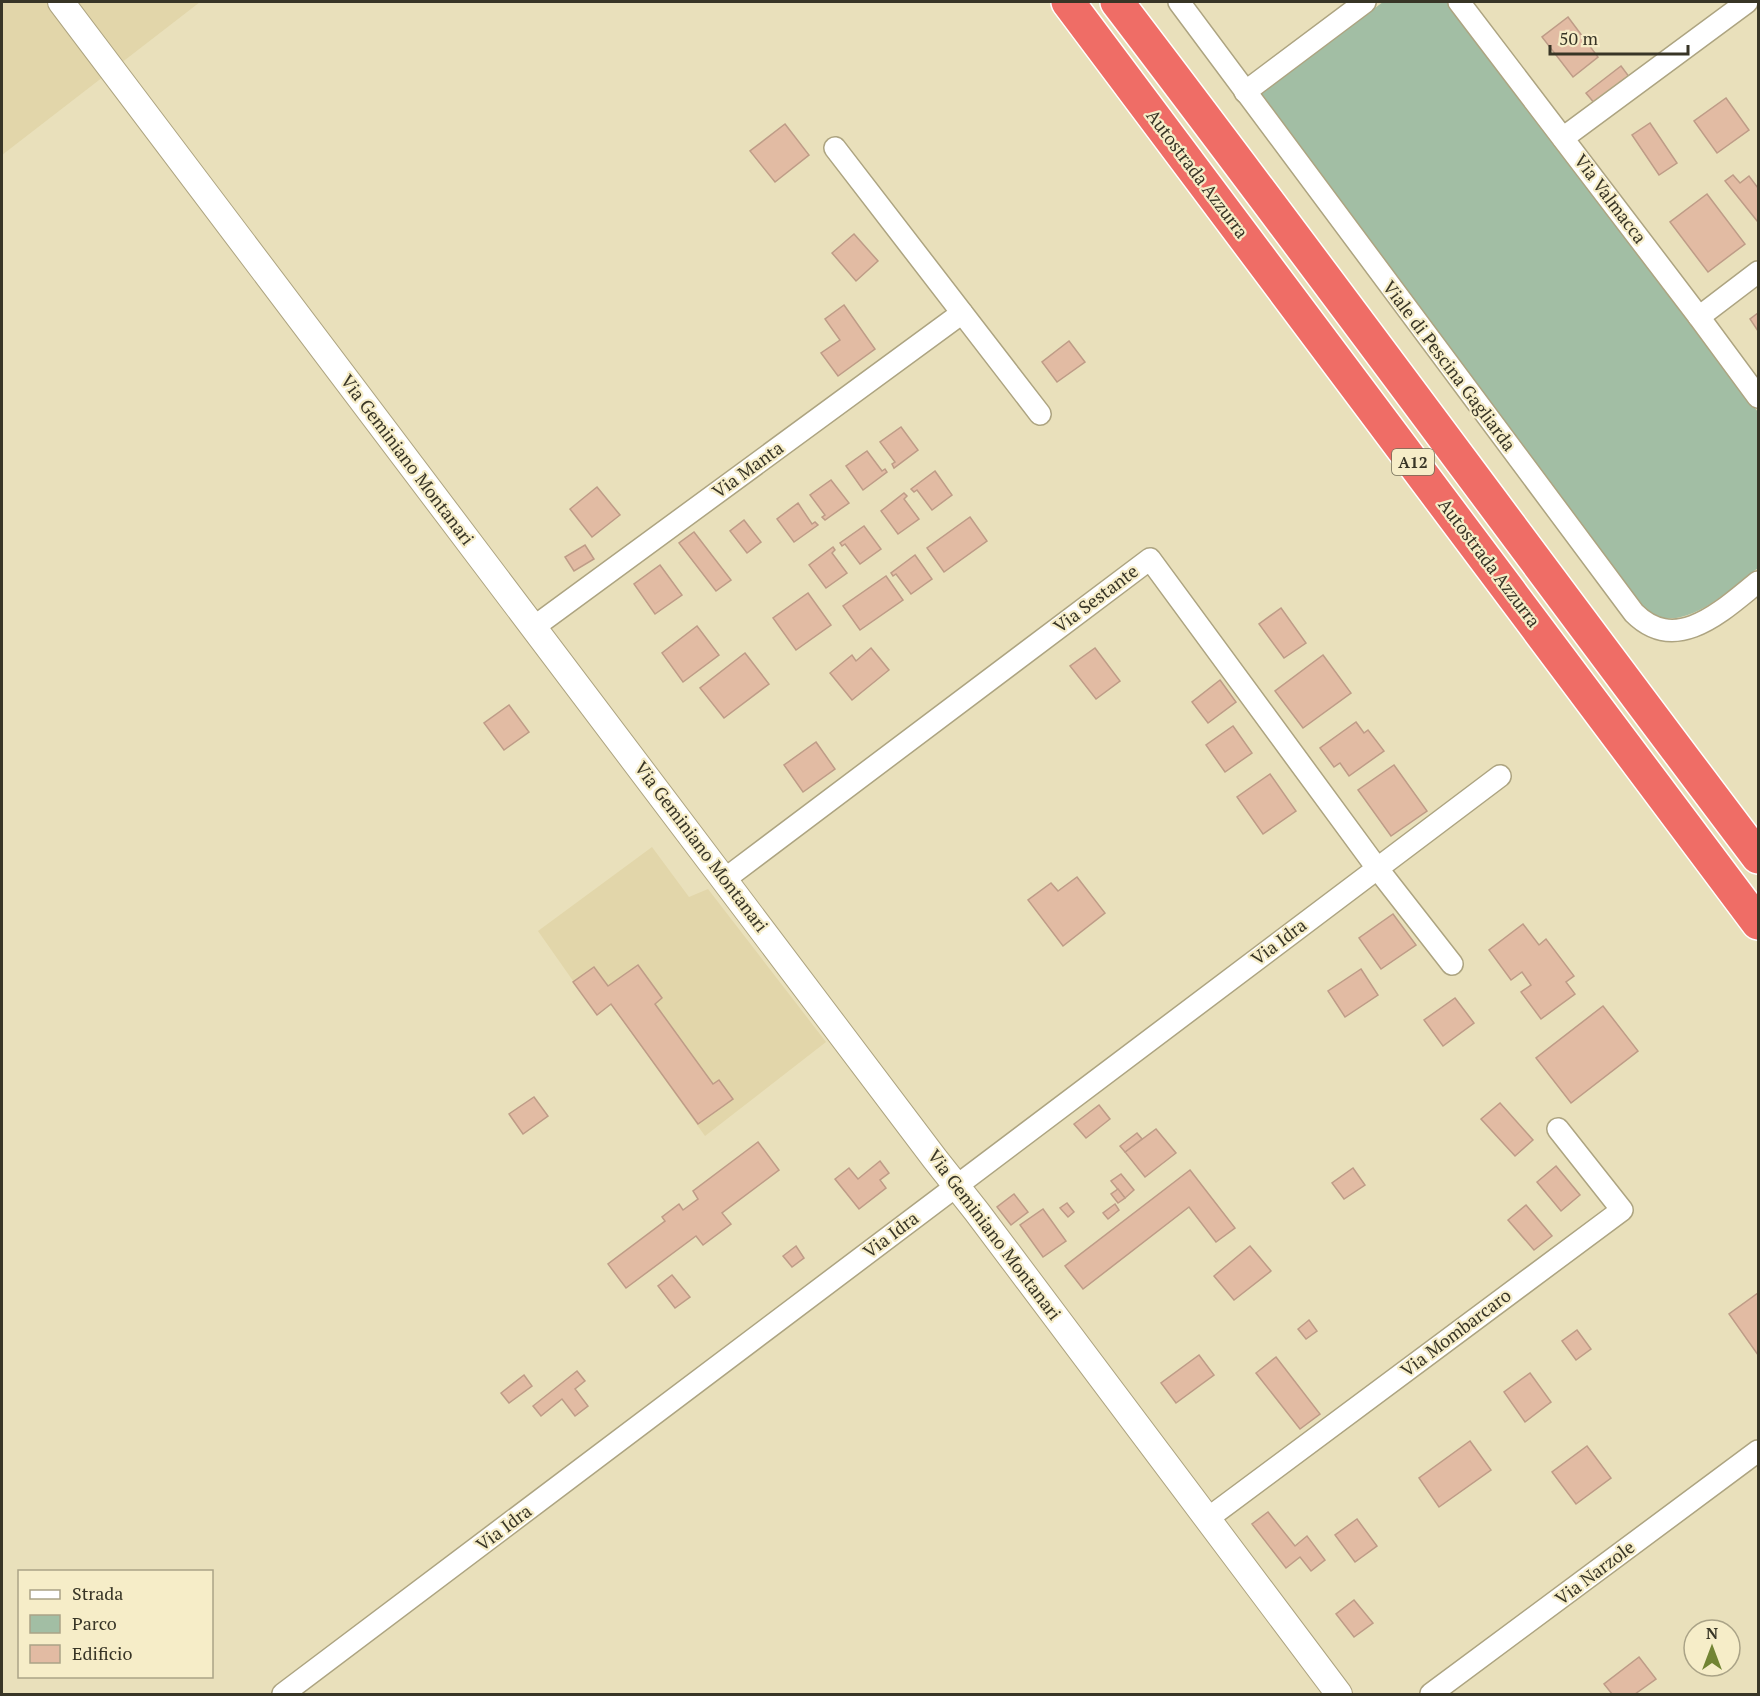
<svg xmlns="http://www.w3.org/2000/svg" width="1760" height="1696" font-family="'PT Serif',serif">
	<rect width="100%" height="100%" fill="#e9e0bb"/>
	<g fill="#e2d6aa">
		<path d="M2,2H200L2,155Z"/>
		<path d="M652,847L689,897L708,889L826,1042L705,1136L611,1004L597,1015L538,931Z"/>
	</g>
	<path fill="#a2bea4" d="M1383,2H1448L1758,412V568C1727,591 1680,640 1640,608L1259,94Z"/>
	<g fill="#e2bba3" stroke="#be9c87" stroke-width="1.5">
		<path d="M1568,17L1598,57L1573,77L1542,37Z"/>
		<path d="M1621,66L1630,78L1595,104L1586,93Z"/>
		<path d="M1726,98L1749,130L1717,153L1694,121Z"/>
		<path d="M1650,123L1677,163L1659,175L1632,135Z"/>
		<path d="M785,124L809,155L775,182L750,151Z"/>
		<path d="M1733,175L1740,183L1749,176L1758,188V222L1725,181Z"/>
		<path d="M1707,194L1745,244L1708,272L1670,222Z"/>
		<path d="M854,234L878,261L856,281L832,253Z"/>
		<path d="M844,305L875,349L838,376L821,353L840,340L825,319Z"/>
		<path d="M1758,313V331L1750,319Z"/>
		<path d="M1069,341L1085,362L1057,382L1042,362Z"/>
		<path d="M901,427L918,450L894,468L892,464L895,462L880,442Z"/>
		<path d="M867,451L882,471L885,469L887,472L863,490L846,466Z"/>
		<path d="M935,471L952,495L932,510L917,490L914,492L911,489Z"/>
		<path d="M831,480L849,503L825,520L822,517L825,515L810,495Z"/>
		<path d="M597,487L620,515L592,537L570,509Z"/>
		<path d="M904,493L907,496L904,499L919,519L898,534L881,511Z"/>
		<path d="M798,503L812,524L815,522L818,525L794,542L777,519Z"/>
		<path d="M970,517L987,541L944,572L927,548Z"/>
		<path d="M744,520L761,542L747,553L730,531Z"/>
		<path d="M864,526L881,549L860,564L845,544L842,546L840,543Z"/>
		<path d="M694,532L731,580L716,591L679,543Z"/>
		<path d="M585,545L594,559L574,571L565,557Z"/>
		<path d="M833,547L835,550L832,553L847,573L826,588L809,565Z"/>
		<path d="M915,555L932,579L911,594L896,574L893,576L891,573Z"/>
		<path d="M660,565L682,595L655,614L634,584Z"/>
		<path d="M886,576L903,600L860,630L843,606Z"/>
		<path d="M808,593L831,625L796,650L773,618Z"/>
		<path d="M1281,608L1306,643L1284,658L1259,624Z"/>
		<path d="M697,626L719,655L683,682L662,653Z"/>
		<path d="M871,648L889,670L852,700L830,673L852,655L856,661Z"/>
		<path d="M1095,648L1120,681L1096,699L1070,666Z"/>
		<path d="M745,653L769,684L724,718L700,688Z"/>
		<path d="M1323,655L1351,693L1303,728L1275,691Z"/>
		<path d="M1220,680L1236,702L1208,723L1192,702Z"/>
		<path d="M509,705L529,732L504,750L484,723Z"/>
		<path d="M1356,722L1364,733L1368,730L1384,751L1349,776L1340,763L1334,767L1320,748Z"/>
		<path d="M1233,726L1252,753L1225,772L1206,745Z"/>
		<path d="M816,742L835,769L803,792L784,765Z"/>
		<path d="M1394,765L1427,811L1391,836L1358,790Z"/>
		<path d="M1270,774L1296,811L1263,834L1237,797Z"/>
		<path d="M1077,877L1105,913L1063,946L1028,900L1051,883L1058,891Z"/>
		<path d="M1393,914L1416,945L1381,969L1359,938Z"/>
		<path d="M1523,924L1539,945L1546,939L1574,976L1566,982L1575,994L1541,1019L1521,992L1531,985L1522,972L1511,980L1489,950Z"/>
		<path d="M638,965L662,998L655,1004L713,1084L719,1080L733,1099L698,1124L611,1004L597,1015L573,982L594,967L608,986Z"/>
		<path d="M1361,969L1378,995L1345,1017L1328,991Z"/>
		<path d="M1455,998L1474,1023L1443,1046L1424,1020Z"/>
		<path d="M1603,1006L1638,1051L1571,1103L1536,1058Z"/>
		<path d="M534,1097L548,1116L523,1134L509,1114Z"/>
		<path d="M1500,1103L1533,1140L1515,1156L1481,1119Z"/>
		<path d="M1099,1105L1110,1119L1086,1138L1074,1124Z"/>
		<path d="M1156,1129L1176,1153L1145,1177L1125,1152Z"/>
		<path d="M1137,1133L1142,1139L1125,1152L1120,1146Z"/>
		<path d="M758,1142L779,1170L722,1213L731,1224L703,1245L696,1236L626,1288L608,1264L665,1221L662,1217L679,1204L683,1210L698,1199L693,1191Z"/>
		<path d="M880,1161L889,1173L880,1180L886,1188L859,1209L835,1179L849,1168L858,1179Z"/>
		<path d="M1556,1166L1580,1195L1561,1211L1537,1182Z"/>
		<path d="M1353,1168L1365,1185L1344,1199L1332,1183Z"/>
		<path d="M1190,1170L1235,1228L1216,1242L1189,1207L1083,1289L1065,1266Z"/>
		<path d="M1121,1174L1134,1190L1125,1198L1111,1181Z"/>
		<path d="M1118,1189L1125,1198L1118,1203L1111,1194Z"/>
		<path d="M1014,1194L1028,1212L1011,1225L997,1207Z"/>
		<path d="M1067,1203L1074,1212L1068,1217L1060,1208Z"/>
		<path d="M1115,1204L1119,1210L1108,1219L1103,1213Z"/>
		<path d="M1526,1205L1552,1236L1534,1250L1508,1220Z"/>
		<path d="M1043,1209L1066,1241L1043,1257L1020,1225Z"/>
		<path d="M796,1246L804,1258L792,1267L783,1256Z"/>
		<path d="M1250,1246L1271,1271L1234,1300L1214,1276Z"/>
		<path d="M672,1275L690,1297L675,1308L658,1286Z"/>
		<path d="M1758,1293V1355L1729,1314Z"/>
		<path d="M1309,1320L1317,1331L1306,1339L1298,1329Z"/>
		<path d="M1577,1330L1591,1349L1576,1360L1562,1341Z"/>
		<path d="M1199,1355L1214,1375L1176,1403L1161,1383Z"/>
		<path d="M1276,1357L1320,1414L1300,1429L1256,1373Z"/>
		<path d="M577,1371L585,1381L575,1389L588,1406L575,1416L562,1399L541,1416L533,1406Z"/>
		<path d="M1530,1373L1551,1402L1525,1422L1504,1392Z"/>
		<path d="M524,1375L532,1386L509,1403L501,1393Z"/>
		<path d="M1470,1441L1491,1470L1439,1507L1419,1478Z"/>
		<path d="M1587,1446L1611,1478L1576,1504L1552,1472Z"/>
		<path d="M1268,1512L1295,1546L1307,1536L1325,1560L1311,1571L1300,1557L1286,1568L1252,1524Z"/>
		<path d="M1357,1519L1377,1546L1355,1562L1335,1535Z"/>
		<path d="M1354,1600L1373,1623L1354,1637L1336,1614Z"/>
		<path d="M1639,1657L1656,1679L1635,1694H1612L1604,1684Z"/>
	</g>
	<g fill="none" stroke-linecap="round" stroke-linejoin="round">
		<defs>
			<g id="minor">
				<path d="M1179,2L1634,613C1677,656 1724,609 1758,582"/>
				<path d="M1459,2L1699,317L1758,397"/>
				<path d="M1245,92L1365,2"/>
				<path d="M1563,138L1747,2"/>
				<path d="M835,148L1040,414"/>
				<path d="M1699,317L1758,272"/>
				<path d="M534,627L962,313"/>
				<path d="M725,879L1150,559L1377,868L1452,964"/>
				<path d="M1207,1519L1622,1210L1558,1129"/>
				<path d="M283,1694L1500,776"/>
				<path d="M1431,1694L1758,1451"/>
			</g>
			<path id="tertiary" d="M61,2L935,1159L977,1212L1339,1694"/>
			<g id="motorway">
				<path d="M1068,2L1758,923"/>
				<path d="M1117,2C1333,285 1543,573 1758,857"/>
			</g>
		</defs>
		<use href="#minor" stroke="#ada481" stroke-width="24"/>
		<use href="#tertiary" stroke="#ada481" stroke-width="28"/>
		<use href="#motorway" stroke="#fff" stroke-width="36"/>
		<use href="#minor" stroke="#fff" stroke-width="21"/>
		<use href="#tertiary" stroke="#fff" stroke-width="26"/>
		<use href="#motorway" stroke="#ef6d66" stroke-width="33"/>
	</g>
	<g text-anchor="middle" stroke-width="4.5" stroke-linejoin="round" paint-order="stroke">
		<rect fill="#f6edc8" stroke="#716c57" stroke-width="1.5" x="1392" y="449" width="42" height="26" rx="4.5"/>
		<g font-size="16" font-weight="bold" fill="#383526">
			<text x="1413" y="468">A12</text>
		</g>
		<g font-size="18" fill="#383526" stroke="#f6edc8">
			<text transform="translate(1197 174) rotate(53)" y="6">Autostrada Azzurra</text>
			<text transform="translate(1610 199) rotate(53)" y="6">Via Valmacca</text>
			<text transform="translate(1449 366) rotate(53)" y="6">Viale di Pescina Gagliarda</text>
			<text transform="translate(407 460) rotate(53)" y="6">Via Geminiano Montanari</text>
			<text transform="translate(748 470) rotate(-36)" y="6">Via Manta</text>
			<text transform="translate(1489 563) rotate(53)" y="6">Autostrada Azzurra</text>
			<text transform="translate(1096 599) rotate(-37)" y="6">Via Sestante</text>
			<text transform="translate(701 847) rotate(53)" y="6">Via Geminiano Montanari</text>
			<text transform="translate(1279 942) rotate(-37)" y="6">Via Idra</text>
			<text transform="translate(891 1235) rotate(-37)" y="6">Via Idra</text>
			<text transform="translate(994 1235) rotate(53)" y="6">Via Geminiano Montanari</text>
			<text transform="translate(1456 1333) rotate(-37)" y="6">Via Mombarcaro</text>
			<text transform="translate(504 1528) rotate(-37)" y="6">Via Idra</text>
			<text transform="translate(1595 1573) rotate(-37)" y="6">Via Narzole</text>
		</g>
	</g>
	<rect width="1760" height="1696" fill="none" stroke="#383526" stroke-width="6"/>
	<rect x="18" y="1570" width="195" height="108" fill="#f6edc8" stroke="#aaa387" stroke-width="1.5"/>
	<rect x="30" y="1590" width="30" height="9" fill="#ffffff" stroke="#aaa387" stroke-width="1.5"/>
	<text x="72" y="1600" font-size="18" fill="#383526">Strada</text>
	<rect x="30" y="1615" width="30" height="18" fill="#a2bea4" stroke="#aaa387" stroke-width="1.5"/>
	<text x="72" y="1630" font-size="18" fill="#383526">Parco</text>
	<rect x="30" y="1645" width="30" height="18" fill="#e2bba3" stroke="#aaa387" stroke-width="1.5"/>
	<text x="72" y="1660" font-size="18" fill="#383526">Edificio</text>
	<g transform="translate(1712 1648)"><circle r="28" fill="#f6edc8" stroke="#aaa387" stroke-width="1.5"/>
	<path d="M0-4.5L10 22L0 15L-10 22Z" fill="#728434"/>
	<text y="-9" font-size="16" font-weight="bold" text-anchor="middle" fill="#383526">N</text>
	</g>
	<path d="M1550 45v9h138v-9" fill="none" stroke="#383526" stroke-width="3"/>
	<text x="1559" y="45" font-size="18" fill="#383526" stroke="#f6edc8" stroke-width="4.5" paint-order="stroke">50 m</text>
</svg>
